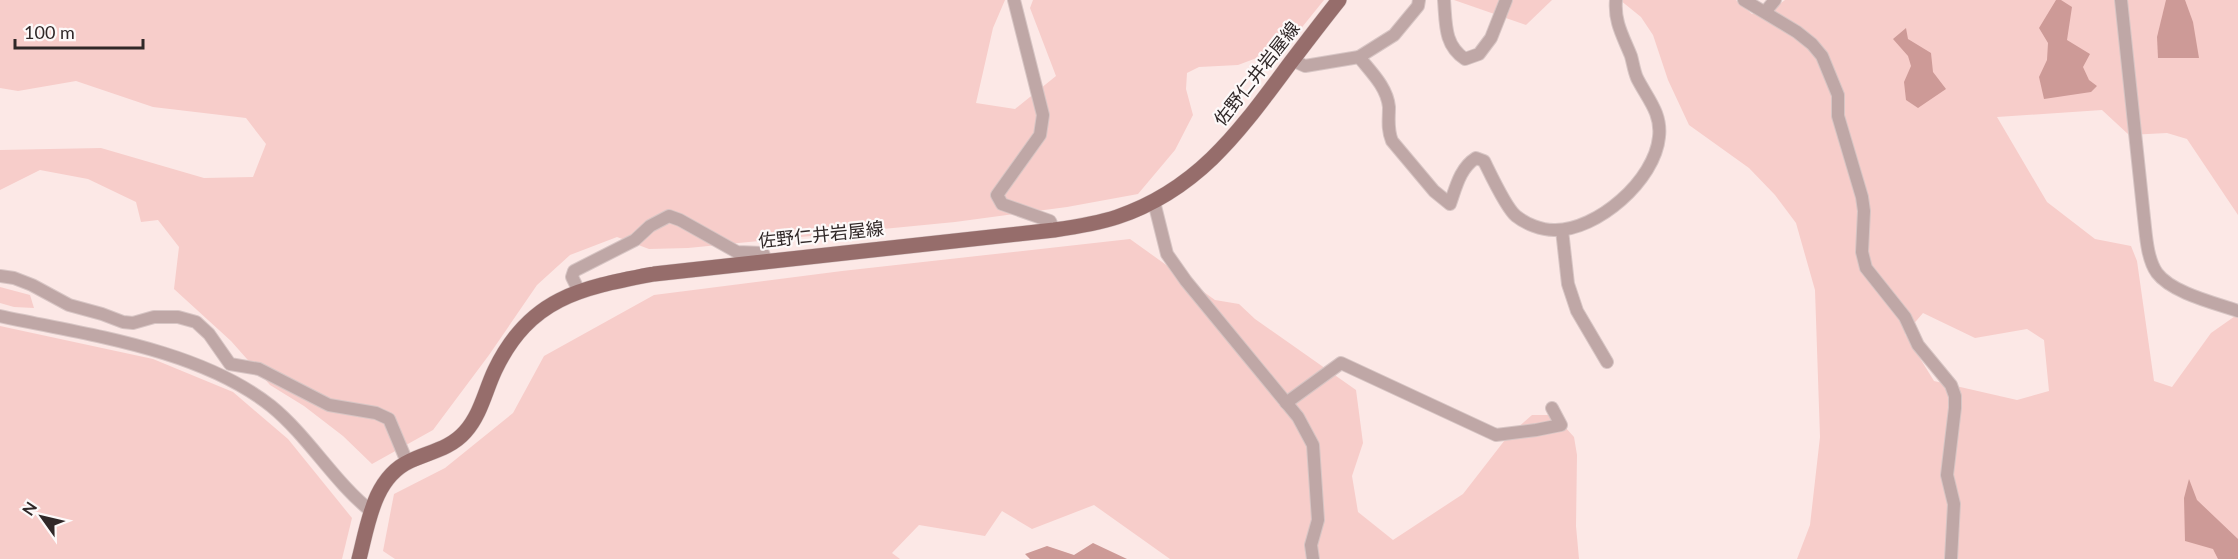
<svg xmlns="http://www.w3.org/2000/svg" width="2238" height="559" font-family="Lato,'Noto Sans JP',sans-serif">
	<rect width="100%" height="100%" fill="#fce8e6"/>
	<g fill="#f7cdca" fill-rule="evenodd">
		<path d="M0,0H1005L993,28L976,103L1015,109L1056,76L1030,8L1033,0H1324L1286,47L1238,65L1199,67L1187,73L1186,89L1193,115L1175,150L1138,194L1067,207L955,222L688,248L649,249L617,237L570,255L537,285L489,355L433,430L372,464L343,436L304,406L270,385L231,341L174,289L179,247L158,220L141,222L136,202L88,179L40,170L0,190V150L101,148L204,178L253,177L266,144L246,118L153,107L76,81L18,91L0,88Z"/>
		<path d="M1454,0H1552L1526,25Z"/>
		<path d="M1620,0H1736L1752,14L1781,3L1785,0H2238V215L2187,139L2167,133L2129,135L2102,110L1997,117L2047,202L2095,239L2131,246L2137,261L2154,381L2172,387L2211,333L2238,314V559H1797L1810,525L1820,437L1815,290L1796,223L1775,195L1749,168L1689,125L1668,80L1653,35L1641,17ZM1923,313L1975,338L2027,329L2044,340L2049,391L2017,400L1934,381L1905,334Z"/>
		<path d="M1130,239L1215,300L1239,304L1255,319L1356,390L1363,443L1352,476L1358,512L1393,540L1463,494L1508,436L1532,415H1548L1565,427L1574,437L1577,455L1576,526L1579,559H1170L1094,505L1032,529L1002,511L985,536L919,525L892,553L900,559H395L383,551L394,494L445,468L513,413L544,356L654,295L842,271Z"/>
		<path d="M0,287L30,295L34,308L14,307L0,303Z"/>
		<path d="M0,326L153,359L233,392L288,439L352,518L342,559H0Z"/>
	</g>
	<g fill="#cd9a97">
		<path d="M2056,0H2061L2072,7L2067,40L2090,54L2083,67L2089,80L2097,86L2091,92L2044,99L2039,77L2047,60L2048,43L2039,28Z"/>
		<path d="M2166,0H2185L2193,22L2199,58H2158L2157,37Z"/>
		<path d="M1906,28L1908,39L1931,53L1933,72L1946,89L1918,108L1906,100L1904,82L1911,66L1908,56L1893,39Z"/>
		<path d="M2189,479L2197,500L2238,539V559H2218L2213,549L2185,541L2184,498Z"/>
		<path d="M1093,543L1127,559H1030L1025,554L1047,546L1074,555Z"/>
	</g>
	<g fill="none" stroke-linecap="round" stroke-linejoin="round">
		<defs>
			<g id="minor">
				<path d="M1014,0L1043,115L1040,135L997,195L1002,204L1050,221L1054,230"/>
				<path d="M1444,0C1446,24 1444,45 1465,59L1479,54L1491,38L1506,0"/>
				<path d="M1744,0L1797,32L1812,44L1822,56L1838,95V116L1862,197L1864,211L1862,252L1866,268L1905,317L1918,345L1951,385L1955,396V408L1947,475L1954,504L1951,559"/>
				<path d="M2121,0L2144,218C2146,235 2147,259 2157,273C2172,293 2215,303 2238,311"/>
				<path d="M1765,12L1775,0"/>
				<path d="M1359,57C1371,72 1387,87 1389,107C1389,119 1387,129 1392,141L1434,191L1450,204C1456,187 1460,168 1476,158L1484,161C1490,173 1506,208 1516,216C1526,224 1541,230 1554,230C1597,231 1655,180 1659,137C1662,113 1647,98 1637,78C1634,71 1633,63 1631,56C1623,36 1614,22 1616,0"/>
				<path d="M1292,60L1305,66L1359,57L1394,35L1418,6L1419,0"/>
				<path d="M1154,202L1167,254L1186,281L1298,417L1313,445L1318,520L1311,545L1313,559"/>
				<path d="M1562,230L1568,284L1577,311L1607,362"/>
				<path d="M0,276L14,278L32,285L69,305L102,314L123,322L133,323L154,317H178L196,322L209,334L230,364L259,369L329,405L376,413L389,419L407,462"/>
				<path d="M579,291L572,277L574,271L635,240L650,226L669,216L680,220L737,252L763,253L766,260"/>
				<path d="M0,316C88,335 199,349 271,406C309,437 333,481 372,512"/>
				<path d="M1286,403L1341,363L1496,435L1536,430L1561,425L1552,408"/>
			</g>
			<path id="major" d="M359,559C368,525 373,478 410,461C429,452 450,449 465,432C481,414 485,391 495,370C530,297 581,288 654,274L1054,230C1075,227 1096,224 1117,217C1200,189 1241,129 1291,62C1307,41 1323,20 1339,0"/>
		</defs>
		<use href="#minor" stroke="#d7c5c4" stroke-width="14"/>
		<use href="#major" stroke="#d7c5c4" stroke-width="16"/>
		<use href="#minor" stroke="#bfa7a6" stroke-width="12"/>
		<use href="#major" stroke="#966d6b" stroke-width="15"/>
	</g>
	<g text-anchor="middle" stroke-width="4.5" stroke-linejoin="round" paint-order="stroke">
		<g font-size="18" fill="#302828" stroke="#fdf9f9">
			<text transform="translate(1257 74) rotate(-52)" y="6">佐野仁井岩屋線</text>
			<text transform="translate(821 235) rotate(-6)" y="6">佐野仁井岩屋線</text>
		</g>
	</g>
	<g transform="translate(42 517) rotate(304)" stroke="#fdf9f9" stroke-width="4.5" paint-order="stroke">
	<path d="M0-4.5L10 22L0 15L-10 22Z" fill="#302828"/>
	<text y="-9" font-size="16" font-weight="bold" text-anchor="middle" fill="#302828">N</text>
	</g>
	<path d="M15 39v9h128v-9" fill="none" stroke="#302828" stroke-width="3"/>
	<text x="24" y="39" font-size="18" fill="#302828" stroke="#fdf9f9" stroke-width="4.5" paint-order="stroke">100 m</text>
</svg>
